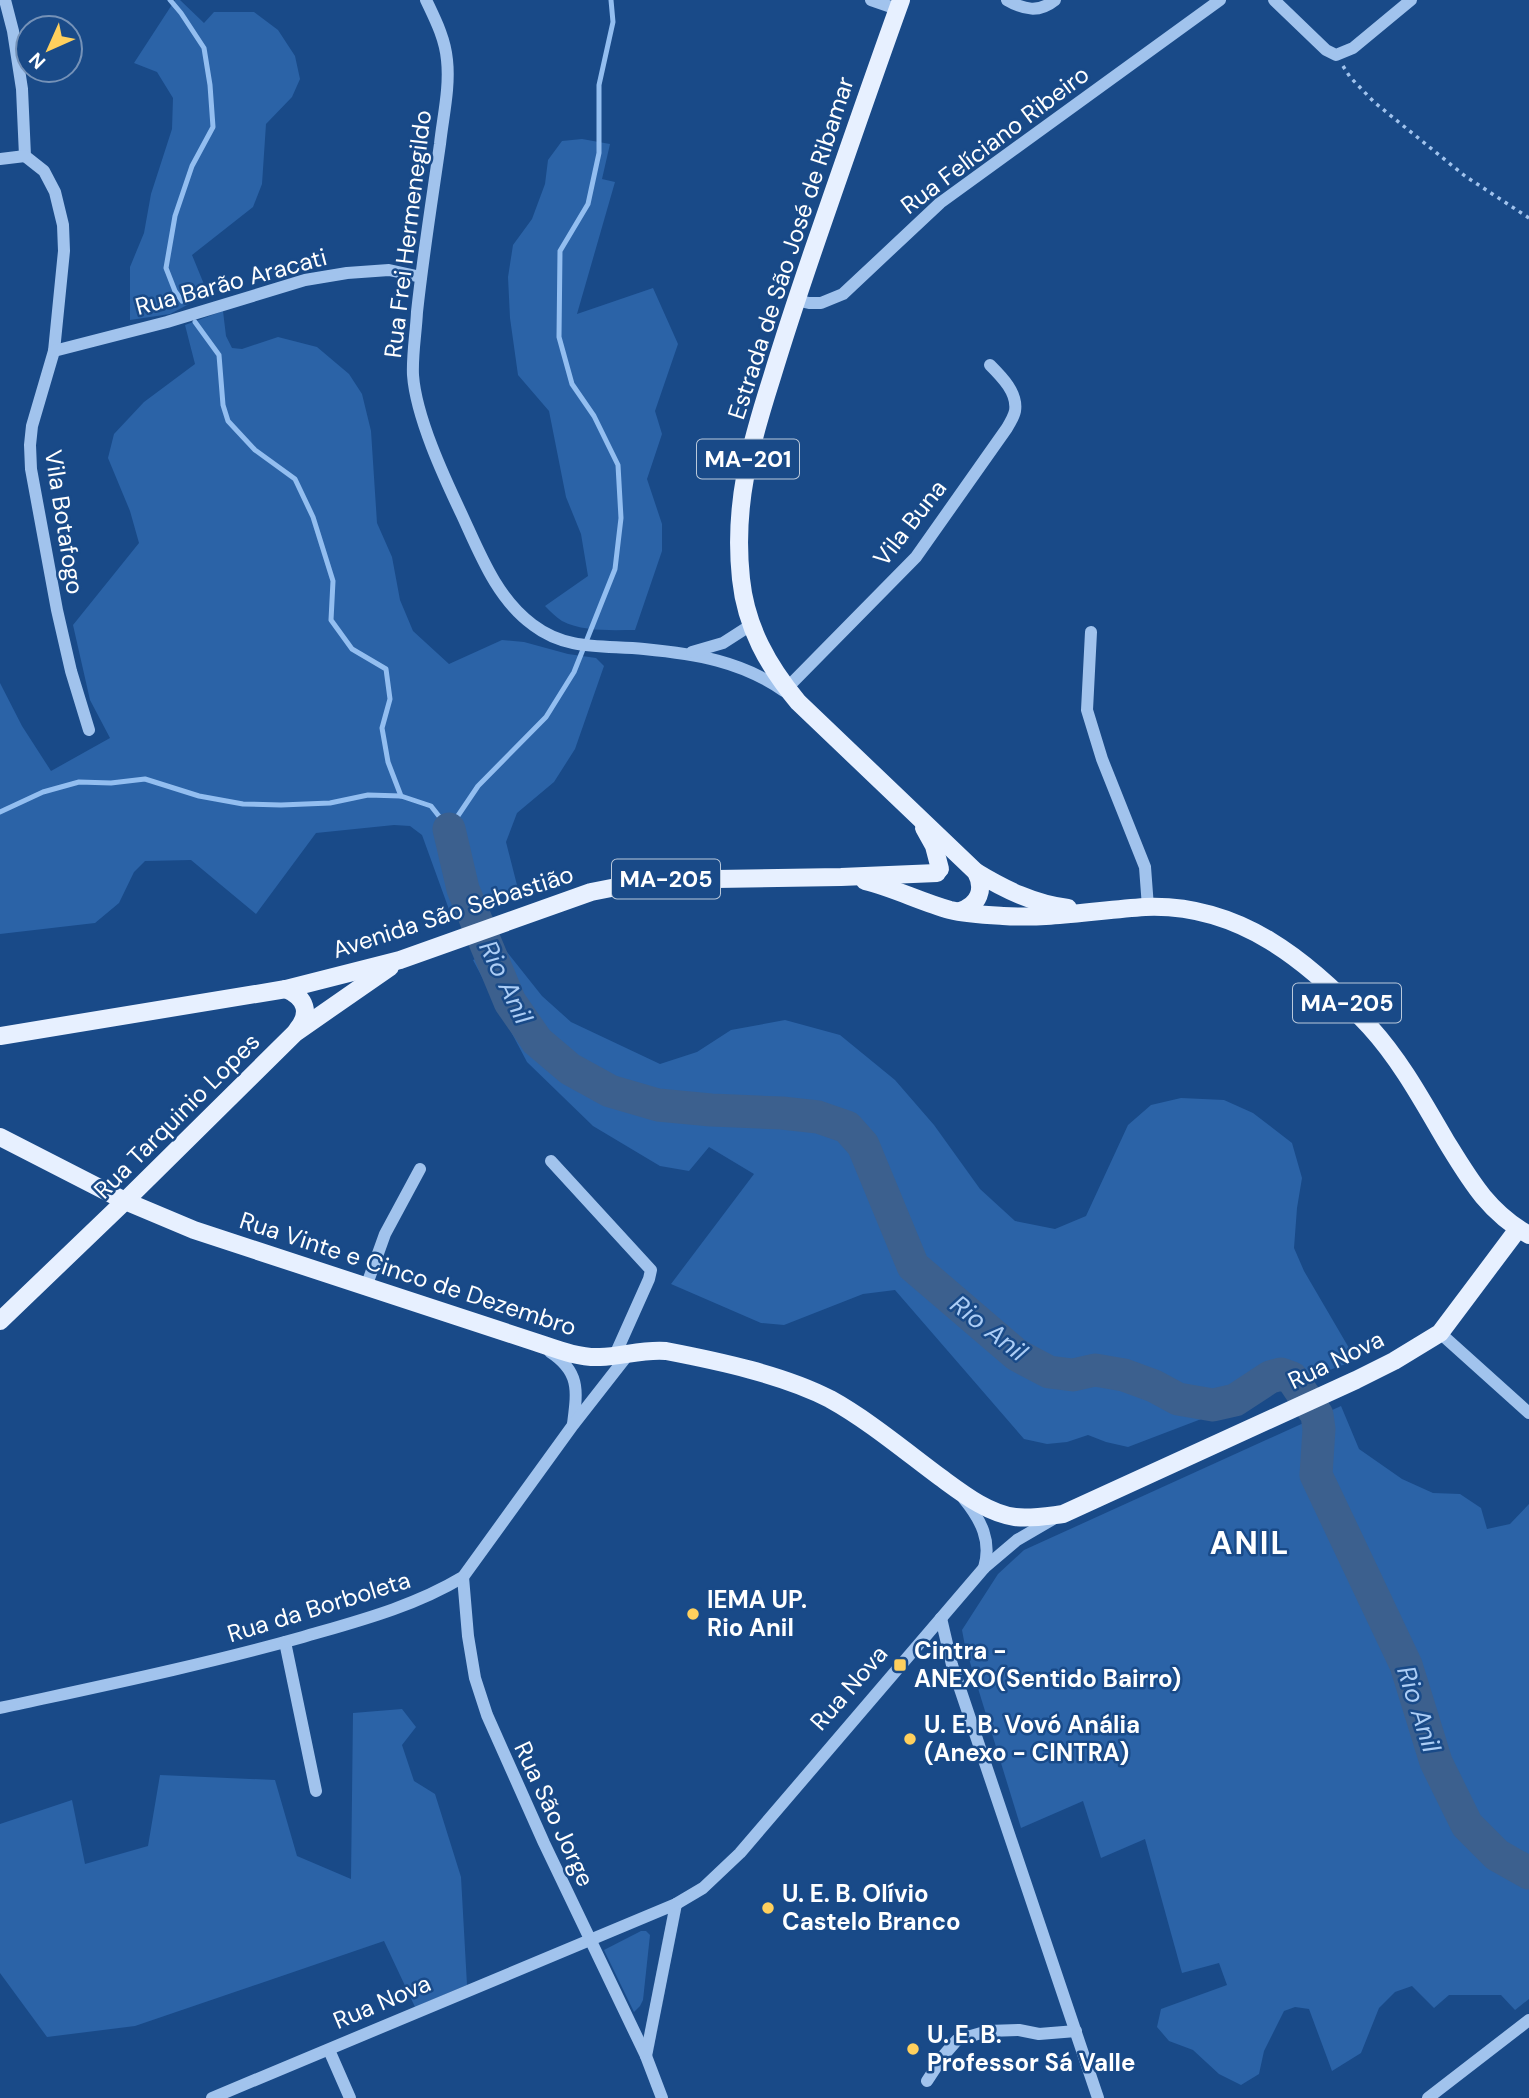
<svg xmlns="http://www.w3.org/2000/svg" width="1529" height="2098" font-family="'DM Sans',sans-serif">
	<rect width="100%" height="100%" fill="#194a88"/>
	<g fill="#2b63a7">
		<path d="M175,0H180L204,23L214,12H254L278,30L295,56L300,79L292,97L266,124L262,184L253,207L192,255L208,294L170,314L130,320V267L144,233L151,194L172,129L173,98L157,72L134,63Z"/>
		<path d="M582,139L610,144L602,179L615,182L577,314L653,288L678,344L655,411L662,434L647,479L662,524V551L635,630C612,630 583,632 562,621C556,617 550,611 545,606L588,576L581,534L566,497L549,411L518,375L510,318L508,277L513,245L532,219L545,184L548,160L562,141Z"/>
		<path d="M223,311L226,336L232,348L242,349L278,337L317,347L349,374L362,394L371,431L377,523L392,557L400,600L413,631L449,664L502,640L524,642L568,654L596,658L604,666L575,749L554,782L517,813L506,842L518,889L451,915L422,835L410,826L394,825L316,833L256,914L191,860L145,861L134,872L119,903L95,923L0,934V683L22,726L51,771L110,738L90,700L73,625L139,543L130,511L108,458L114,434L144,402L195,364L185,325Z"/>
		<path d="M503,947L542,996L571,1022L660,1064L697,1052L731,1030L785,1020L840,1035L895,1080L934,1125L980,1189L1015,1221L1055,1229L1086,1216L1128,1125L1151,1105L1181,1098L1224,1100L1253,1113L1292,1143L1302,1178L1297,1208L1294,1248L1304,1271L1356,1360L1128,1447L1106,1442L1088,1435L1067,1442L1047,1444L1024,1439L895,1290L863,1294L784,1325L761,1323L671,1284L754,1174L709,1147L689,1171L660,1166L593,1126L527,1062L473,960Z"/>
		<path d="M1341,1406L1359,1449L1402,1479L1433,1493L1460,1494L1481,1508L1487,1529L1510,1524L1529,1504V1999L1515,2010L1501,1995H1449L1434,2008L1412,1986L1395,1992L1379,2008L1361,2053L1332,2071L1309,2009L1295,2007L1284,2011L1264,2051L1259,2074L1241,2085L1219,2074L1193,2050L1169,2041L1157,2027L1161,2009L1227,1985L1219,1963L1182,1973L1145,1839L1101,1858L1083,1801L1021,1828L965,1646L962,1630L998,1574L1024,1550Z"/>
		<path d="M402,1709L416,1727L402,1745L414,1781L435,1794L461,1877L467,1985L415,2007L384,1941L135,2026L47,2037L0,1973V1824L72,1800L85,1864L148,1846L160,1775L275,1780L297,1856L351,1879L353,1713Z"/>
		<path d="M641,1931H646L650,1935L643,2000L640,2006L634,2012L604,1950Z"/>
	</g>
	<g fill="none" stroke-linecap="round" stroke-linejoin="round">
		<g stroke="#93bef0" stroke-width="5">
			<path d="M170,0L181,13L204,48L210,85L213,127L192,166L175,216L166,268L175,291L182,301"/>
			<path d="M195,322L219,355L223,405L228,421L255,450L295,479L313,517L333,581L331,620L352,649L386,669L390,699L382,728L388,762L401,796"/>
			<path d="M0,812L43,792L79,782L111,783L145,779L199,796L243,804L281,805L330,803L368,795L401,796L431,806L449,829L478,786L546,717L574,672L615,569L621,518L618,465L594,416L572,384L559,337L560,251L588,204L599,153V85L613,22L611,0"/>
		</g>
		<path stroke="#3c608e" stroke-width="33" d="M449,829L463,889L510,1002L537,1041L570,1069L610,1091L658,1105L711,1110L782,1113L818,1117L847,1127L863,1145L913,1266L1017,1355L1049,1372L1073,1375L1095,1370L1124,1375L1154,1386L1178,1399L1213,1405L1235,1400L1270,1377L1281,1374L1292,1378L1317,1415L1319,1429L1316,1475L1406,1665L1436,1762L1467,1825L1497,1855L1529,1873"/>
		<path stroke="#a1c3ed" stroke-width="3.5" stroke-dasharray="3.5 5" stroke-linecap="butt" d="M1343,66L1350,77L1374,102L1465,176L1529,218"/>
		<g stroke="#a1c3ed" stroke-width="12">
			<path d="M5,0L13,31L22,89L25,156L44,171L55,192L63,225L64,251L54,351L32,426L30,445L31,469L57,610L71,671L89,730"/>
			<path d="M426,0C435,19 445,38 447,60C450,88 443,116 440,144C432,200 423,256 417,312C416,333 412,355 413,375C416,417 444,477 462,515C480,554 497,599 533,625C567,651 604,645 644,649C696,654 741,661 784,691"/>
			<path d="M871,0L897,9"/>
			<path d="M1007,0C1024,10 1039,13 1055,0"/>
			<path d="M1274,0L1326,50L1336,55L1353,48L1411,0"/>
			<path d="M0,159L25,156"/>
			<path d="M796,300L809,303H821L843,294L940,203L1220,0"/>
			<path d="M54,351L167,322L305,280L347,273L389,270L421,277"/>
			<path d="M1091,632L1087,710L1102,759L1145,867L1148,907"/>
			<path d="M692,652L723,643L751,625"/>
			<path d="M786,689L916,557L1007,428C1010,423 1014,416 1015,411C1018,393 1002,377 990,365"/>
			<path d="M551,1161L651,1270L649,1279L615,1355"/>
			<path d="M366,1287L385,1234L420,1169"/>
			<path d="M1440,1333L1529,1413"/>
			<path d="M550,1352C581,1372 577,1392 573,1424"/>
			<path d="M964,1499C981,1520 992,1541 984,1568"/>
			<path d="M463,1577L468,1636L475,1678L487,1715L544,1843L646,2056L662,2098"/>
			<path d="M941,1618L952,1665L1098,2098"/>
			<path d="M285,1642L316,1791"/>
			<path d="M0,1708C101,1686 203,1665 303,1637C358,1621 413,1607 463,1577L573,1425L630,1352"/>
			<path d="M329,2050L350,2098"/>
			<path d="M646,2056L676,1904"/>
			<path d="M927,2081L944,2055L957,2040L988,2031L1019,2030L1039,2034L1076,2031"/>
			<path d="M212,2098L676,1904L703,1888L740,1853L984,1568L1017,1540L1053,1519"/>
			<path d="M1428,2098L1529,2020"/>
		</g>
		<g stroke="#e7f0ff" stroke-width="18">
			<path d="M901,0C871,83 842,167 813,251C799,292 785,334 772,377C750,446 733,505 741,579C746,627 768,666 798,702L976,872C985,889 979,905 960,911"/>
			<path d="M924,828L934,846L940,869"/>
			<path d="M976,872C1004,889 1034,904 1068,908"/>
			<path d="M865,881C894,888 921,902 950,910C966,914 986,915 1003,916C1050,919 1098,910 1145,907C1239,903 1309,961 1370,1027C1401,1061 1423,1102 1446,1141C1470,1180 1488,1212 1529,1235"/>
			<path d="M286,989C306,998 311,1013 297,1030"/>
			<path d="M0,1036L286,989L400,960L591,892L652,880L841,877L937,873"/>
			<path d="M0,1137L125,1201L194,1230L535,1342C556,1349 578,1358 600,1357C623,1356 644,1349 666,1351C718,1361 784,1375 830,1399C868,1420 905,1451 940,1477C962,1493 987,1513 1015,1517C1031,1519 1047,1516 1063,1514L1356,1380L1394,1361L1440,1333L1518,1229"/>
			<path d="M0,1321L125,1201L295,1033L390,967"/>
		</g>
	</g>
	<g fill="#ffd05d" stroke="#194a88" stroke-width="2.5">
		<circle cx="693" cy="1614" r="7"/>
		<rect x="893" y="1658" width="14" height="14" rx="3.5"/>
		<circle cx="910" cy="1739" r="7"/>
		<circle cx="768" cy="1908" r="7"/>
		<circle cx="913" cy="2049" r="7"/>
	</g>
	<g text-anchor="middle" stroke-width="5" stroke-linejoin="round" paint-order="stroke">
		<g fill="#194a88" stroke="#bac9db" stroke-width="2">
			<rect x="697" y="439.5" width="102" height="39" rx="5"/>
			<rect x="612" y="859.5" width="108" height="39" rx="5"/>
			<rect x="1293" y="983.5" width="108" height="39" rx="5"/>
		</g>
		<g font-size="23" font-weight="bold" fill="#fff">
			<text x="748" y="467">MA-201</text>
			<text x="666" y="887">MA-205</text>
			<text x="1347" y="1011">MA-205</text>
		</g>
		<g font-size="24" fill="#fff" stroke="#194a88">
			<text transform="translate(995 140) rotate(-37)" y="8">Rua Felíciano Ribeiro</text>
			<text transform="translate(408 234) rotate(-83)" y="8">Rua Frei Hermenegildo</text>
			<text transform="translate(791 248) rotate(-72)" y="8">Estrada de São José de Ribamar</text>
			<text transform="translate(231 282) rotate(-15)" y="8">Rua Barão Aracati</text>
			<text transform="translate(64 522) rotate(81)" y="8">Vila Botafogo</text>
			<text transform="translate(910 523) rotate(-52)" y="8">Vila Buna</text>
			<text transform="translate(453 912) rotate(-18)" y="8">Avenida São Sebastião</text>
			<text transform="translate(177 1116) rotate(-45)" y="8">Rua Tarquinio Lopes</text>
			<text transform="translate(408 1274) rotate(18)" y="8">Rua Vinte e Cinco de Dezembro</text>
			<text transform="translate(1336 1360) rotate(-26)" y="8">Rua Nova</text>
			<text transform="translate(319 1607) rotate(-17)" y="8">Rua da Borboleta</text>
			<text transform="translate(849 1688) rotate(-49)" y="8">Rua Nova</text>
			<text transform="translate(554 1814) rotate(65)" y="8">Rua São Jorge</text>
			<text transform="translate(382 2002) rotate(-23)" y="8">Rua Nova</text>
		</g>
		<g font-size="24" font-weight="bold" fill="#fff" stroke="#194a88" text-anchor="start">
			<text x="707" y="1608">IEMA UP.<tspan x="707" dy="28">Rio Anil</tspan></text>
			<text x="914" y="1659">Cintra -<tspan x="914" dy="28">ANEXO(Sentido Bairro)</tspan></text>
			<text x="924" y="1733">U. E. B. Vovó Anália<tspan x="924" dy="28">(Anexo - CINTRA)</tspan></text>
			<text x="782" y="1902">U. E. B. Olívio<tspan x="782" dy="28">Castelo Branco</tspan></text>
			<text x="927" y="2043">U. E. B.<tspan x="927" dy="28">Professor Sá Valle</tspan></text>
		</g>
		<g font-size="26" font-style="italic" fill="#accdf5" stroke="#194a88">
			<text transform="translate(506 982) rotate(64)" y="9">Rio Anil</text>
			<text transform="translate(989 1328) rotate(38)" y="9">Rio Anil</text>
			<text transform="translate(1419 1709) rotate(72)" y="9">Rio Anil</text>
		</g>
		<g font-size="32" font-weight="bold" letter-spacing="2" fill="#fff" stroke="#194a88">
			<text x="1250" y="1554">ANIL</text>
		</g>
	</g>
	<g transform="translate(49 49) rotate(225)"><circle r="33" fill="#194a88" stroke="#7592b8" stroke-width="2"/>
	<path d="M0-5L12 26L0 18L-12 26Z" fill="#ffd05d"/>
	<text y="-10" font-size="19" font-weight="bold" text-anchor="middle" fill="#ffffff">N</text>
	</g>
</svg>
